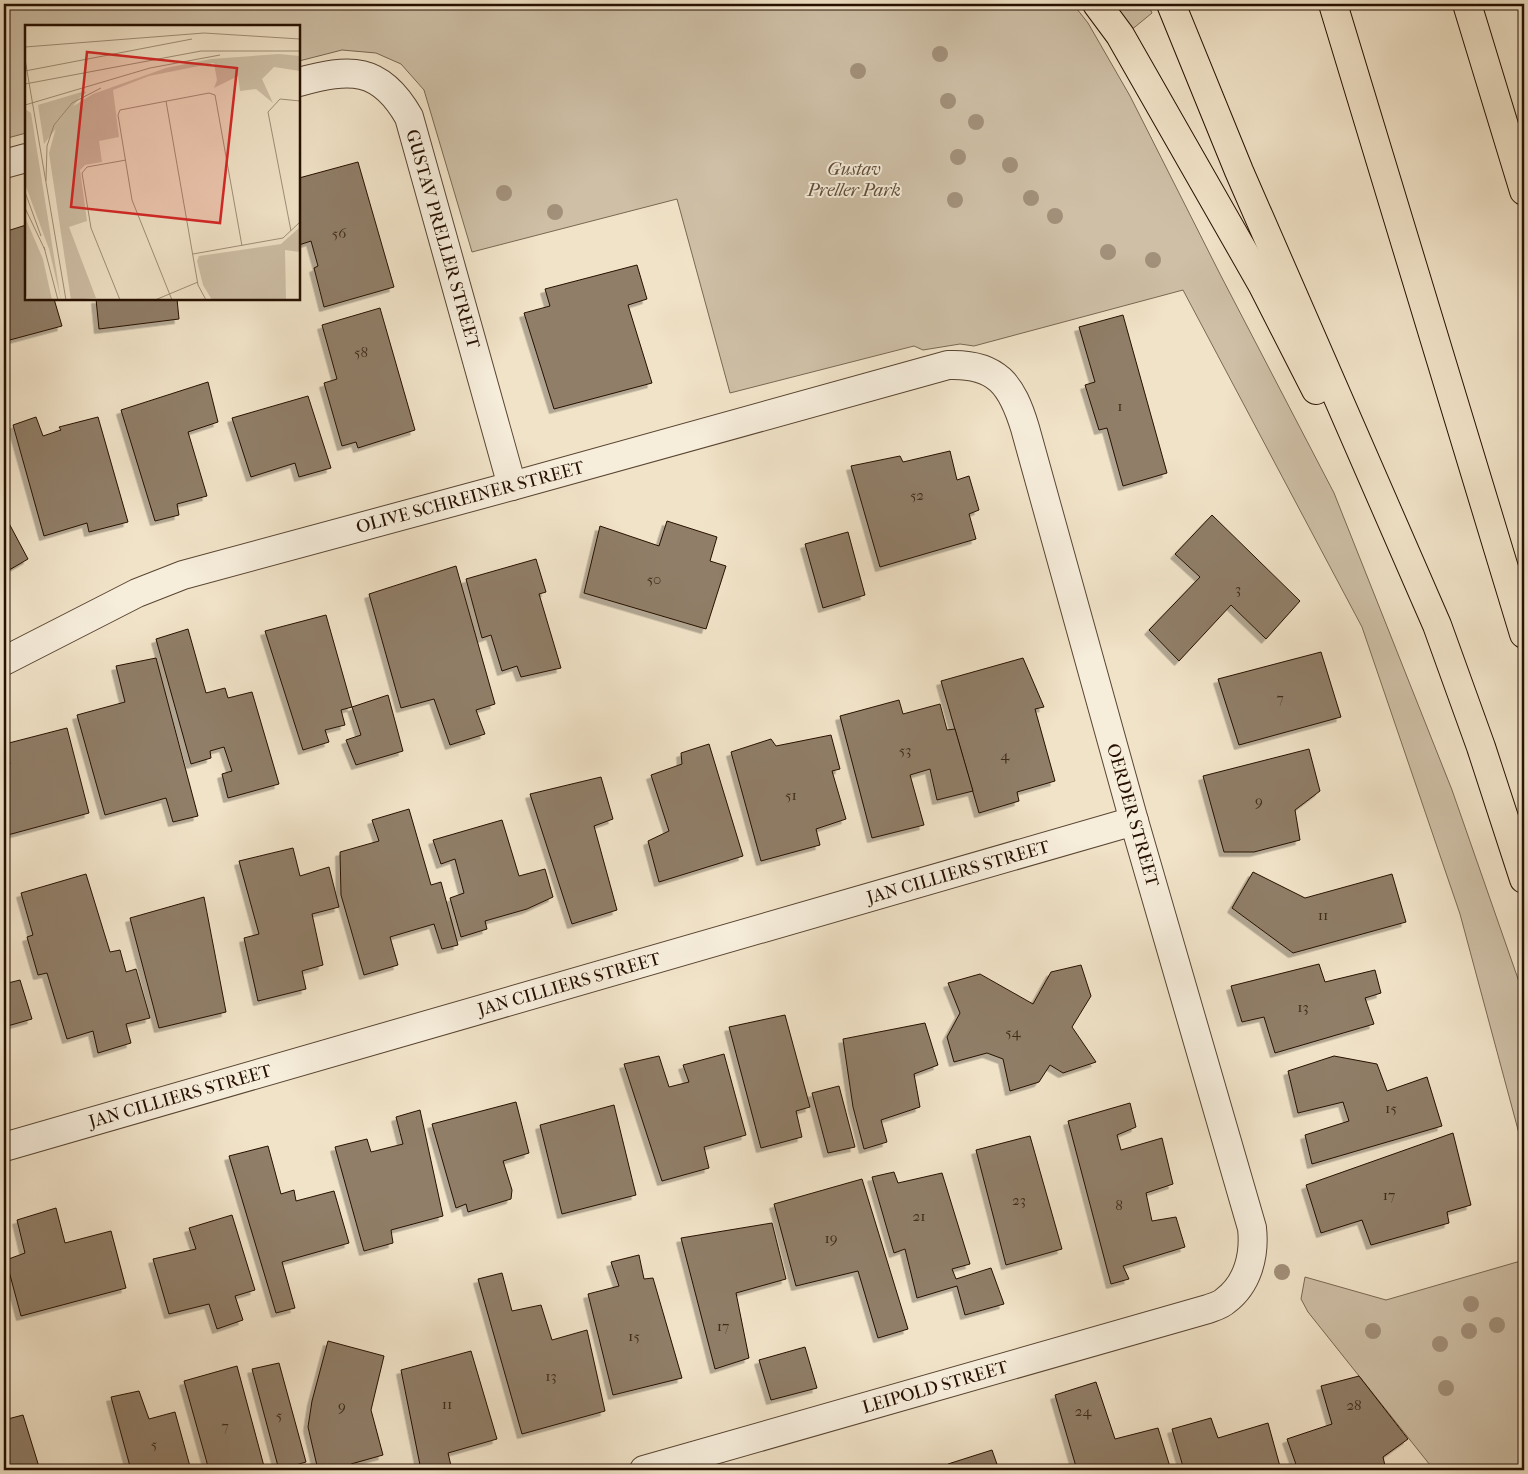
<svg xmlns="http://www.w3.org/2000/svg" width="1528" height="1474" font-family="'IM FELL French Canon',serif">
	<defs>
		<filter id="shadow"><feDropShadow dx="-4.5" dy="4.5" stdDeviation="0" flood-color="#0004"/></filter>
	</defs>
	<rect width="100%" height="100%" fill="#f1e3c8"/>
	<filter id="stains"><feTurbulence type="fractalNoise" baseFrequency=".004" numOctaves="4"/><feColorMatrix values="0 0 0 0 .2 0 0 0 0 .09 0 0 0 0 .02 0 0 0 .5 -.17"/></filter>
	<radialGradient id="worn" r=".72"><stop offset=".6" stop-color="#630" stop-opacity="0"/><stop offset="1" stop-color="#630" stop-opacity=".3"/></radialGradient>
	<g fill="#cebfa6" stroke="#7a6853">
		<path d="M4,4H1073L1088,23L1130,96L1221,276L1334,493L1452,790L1524,996V1152L1460,914L1362,627L1183,290L974,346L960,344L923,350L914,346L730,393L677,199L472,252L424,90L401,64L376,53L342,50L299,61V26H26V133L4,139Z"/>
		<path d="M1112,4H1148L1152,13L1130,31Z"/>
		<path d="M1524,1260V1470H1434L1308,1312L1301,1299L1305,1277L1386,1300Z"/>
	</g>
	<g fill="#907e68" stroke="#261000" filter="url(#shadow)">
		<path d="M358,162L394,287L324,307L314,268L318,266L311,241L299,245V178Z"/>
		<path d="M26,225V299H54L62,326L6,341L4,333V232Z"/>
		<path d="M637,265L647,299L628,305L652,383L554,409L524,313L550,306L545,289Z"/>
		<path d="M96,299H177L179,319L99,329Z"/>
		<path d="M380,308L415,430L358,448L356,442L342,446L324,383L337,379L322,325Z"/>
		<path d="M1123,315L1167,473L1123,486L1107,428L1099,430L1085,385L1095,382L1079,327Z"/>
		<path d="M208,382L218,422L188,432L207,496L177,504L179,515L155,521L121,410Z"/>
		<path d="M308,396L331,468L299,477L295,463L251,477L232,418Z"/>
		<path d="M36,417L43,436L61,430L59,427L98,417L128,522L89,532L87,523L44,536L13,425Z"/>
		<path d="M950,451L957,480L969,476L979,510L969,514L976,539L880,567L851,466L900,456L903,462Z"/>
		<path d="M4,514L28,559L4,573Z"/>
		<path d="M1212,515L1300,601L1266,639L1231,605L1179,661L1149,630L1200,577L1175,554Z"/>
		<path d="M667,521L717,537L710,561L726,566L706,629L584,593L600,526L659,546Z"/>
		<path d="M848,532L865,595L823,608L805,544Z"/>
		<path d="M536,559L546,592L539,594L561,668L521,677L517,666L502,671L491,635L482,638L466,579Z"/>
		<path d="M456,566L495,704L476,710L485,734L450,745L434,699L401,708L369,594Z"/>
		<path d="M326,615L352,707L341,710L345,725L325,730L329,742L303,750L265,631Z"/>
		<path d="M188,629L206,693L225,688L228,698L252,692L279,784L228,798L222,774L232,771L224,747L210,751L211,758L191,764L156,639Z"/>
		<path d="M1321,652L1341,717L1239,745L1218,679Z"/>
		<path d="M156,658L198,816L173,822L166,798L105,815L77,715L125,702L116,666Z"/>
		<path d="M1023,658L1044,707L1035,709L1055,781L1017,792L1019,801L979,813L941,681Z"/>
		<path d="M388,695L403,751L356,765L346,740L361,735L352,707Z"/>
		<path d="M899,700L903,714L940,704L947,730L955,729L973,791L937,800L930,769L910,775L924,825L872,838L840,716Z"/>
		<path d="M67,728L89,813L4,836V765L10,764L5,744Z"/>
		<path d="M831,735L840,769L832,771L846,819L816,829L820,845L761,861L731,752L771,739L776,746Z"/>
		<path d="M709,744L743,856L659,882L648,841L669,831L651,775L682,764L681,753Z"/>
		<path d="M1309,749L1320,791L1295,810L1300,840L1254,852H1224L1203,776Z"/>
		<path d="M601,777L613,819L594,826L617,910L572,924L530,794Z"/>
		<path d="M409,809L431,885L441,882L458,945L442,949L434,924L390,937L398,965L364,975L341,895L340,852L379,841L372,820Z"/>
		<path d="M502,820L519,876L545,869L553,897L527,909L485,921L487,929L461,937L450,898L464,893L455,859L441,864L433,840Z"/>
		<path d="M293,848L300,876L329,867L339,907L312,914L323,965L302,971L306,989L258,1001L244,938L259,934L239,861Z"/>
		<path d="M1253,872L1305,898L1392,874L1406,922L1293,953L1232,908Z"/>
		<path d="M86,874L110,952L120,950L126,972L136,969L150,1018L126,1024L131,1043L98,1053L93,1031L67,1039L47,973L38,975L27,937L33,935L21,893Z"/>
		<path d="M204,897L226,1012L159,1028L130,918Z"/>
		<path d="M1319,964L1325,982L1375,970L1381,993L1365,998L1374,1024L1275,1053L1264,1017L1242,1022L1231,986Z"/>
		<path d="M1081,965L1091,996L1072,1027L1096,1062L1063,1073L1050,1065L1039,1082L1010,1091L1003,1059L987,1053L954,1062L947,1037L960,1013L948,983L980,974L1033,1004L1051,972Z"/>
		<path d="M20,980L32,1019L4,1027V984Z"/>
		<path d="M785,1015L810,1107L796,1111L802,1137L761,1148L729,1027Z"/>
		<path d="M925,1023L938,1065L914,1074L920,1107L881,1120L887,1142L864,1149L853,1107L843,1039Z"/>
		<path d="M724,1054L746,1135L704,1147L709,1168L662,1181L624,1064L659,1056L669,1087L689,1082L683,1065Z"/>
		<path d="M1334,1056L1377,1064L1387,1091L1427,1077L1442,1126L1312,1164L1305,1135L1349,1121L1343,1102L1298,1113L1288,1071Z"/>
		<path d="M839,1086L855,1147L828,1153L812,1093Z"/>
		<path d="M516,1102L529,1153L503,1161L512,1190L511,1199L468,1212L466,1204L456,1208L432,1124Z"/>
		<path d="M1130,1103L1136,1127L1117,1135L1121,1150L1162,1138L1173,1184L1146,1193L1152,1221L1176,1217L1185,1247L1123,1266L1129,1279L1111,1284L1068,1121Z"/>
		<path d="M614,1105L636,1195L562,1214L540,1125Z"/>
		<path d="M420,1110L443,1216L391,1230L393,1243L364,1251L335,1147L367,1139L371,1152L403,1144L396,1117Z"/>
		<path d="M1453,1133L1471,1205L1447,1212L1449,1223L1371,1245L1362,1220L1321,1233L1306,1185Z"/>
		<path d="M1030,1136L1062,1249L1006,1265L976,1150Z"/>
		<path d="M268,1146L281,1194L294,1190L296,1201L334,1191L349,1243L282,1262L295,1308L276,1313L229,1156Z"/>
		<path d="M894,1172L898,1183L942,1173L970,1264L952,1269L956,1279L991,1268L1004,1304L965,1315L957,1286L917,1298L905,1249L894,1253L872,1177Z"/>
		<path d="M862,1179L908,1329L878,1338L858,1271L796,1286L774,1204Z"/>
		<path d="M56,1208L65,1243L111,1231L126,1288L21,1316L6,1260L25,1253L17,1220Z"/>
		<path d="M232,1215L255,1290L235,1296L243,1320L217,1329L209,1304L169,1314L153,1259L196,1249L189,1228Z"/>
		<path d="M772,1223L786,1279L736,1293L749,1358L715,1369L681,1238Z"/>
		<path d="M639,1255L644,1279L653,1278L682,1378L613,1395L588,1294L619,1286L611,1262Z"/>
		<path d="M502,1273L512,1311L541,1305L552,1340L587,1330L605,1411L522,1434L478,1279Z"/>
		<path d="M328,1341L384,1356L371,1410L383,1455L351,1464L353,1470H318L308,1427L312,1401Z"/>
		<path d="M805,1347L817,1388L771,1400L759,1360Z"/>
		<path d="M471,1351L497,1439L448,1453L452,1470H421L401,1370Z"/>
		<path d="M279,1363L306,1462L279,1470L252,1369Z"/>
		<path d="M237,1366L265,1470H209L184,1381Z"/>
		<path d="M1359,1376L1408,1439L1383,1457L1386,1470H1298L1287,1439L1332,1424L1321,1386Z"/>
		<path d="M1096,1382L1115,1439L1158,1428L1171,1470H1077L1055,1395Z"/>
		<path d="M139,1391L149,1419L175,1412L191,1470H131L111,1397Z"/>
		<path d="M23,1415L40,1470H4V1420Z"/>
		<path d="M1211,1418L1218,1438L1268,1423L1281,1470H1184L1172,1429Z"/>
		<path d="M992,1450L999,1470H950L948,1464Z"/>
	</g>
	<g fill="none" stroke-linecap="round" stroke-linejoin="round">
		<defs>
			<g id="minor">
				<path d="M299,82C350,68 380,66 409,117L512,486"/>
				<path d="M4,164L26,158"/>
				<path d="M4,661L137,593L183,575L512,486L948,365C997,363 1012,385 1025,428L1134,821L1252,1228C1255,1255 1248,1284 1225,1301C1221,1305 1213,1307 1208,1309L644,1470"/>
				<path d="M4,1147L1134,821"/>
			</g>
			<g id="highway">
				<path d="M1097,4L1120,35L1262,284L1316,390"/>
				<path d="M1171,4L1239,171L1437,625L1481,747L1524,879"/>
				<path d="M1333,4L1524,634"/>
				<path d="M1467,4L1524,191"/>
			</g>
		</defs>
		<use href="#minor" stroke="#594532" stroke-width="30"/>
		<use href="#highway" stroke="#261000" stroke-width="30"/>
		<use href="#minor" stroke="#f6eddb" stroke-width="28"/>
		<use href="#highway" stroke="#f1e3c8" stroke-width="28"/>
	</g>
	<g fill="#a2907a">
		<circle cx="940" cy="54" r="8"/>
		<circle cx="858" cy="71" r="8"/>
		<circle cx="948" cy="101" r="8"/>
		<circle cx="976" cy="122" r="8"/>
		<circle cx="958" cy="157" r="8"/>
		<circle cx="1010" cy="165" r="8"/>
		<circle cx="504" cy="193" r="8"/>
		<circle cx="1031" cy="198" r="8"/>
		<circle cx="955" cy="200" r="8"/>
		<circle cx="555" cy="212" r="8"/>
		<circle cx="1055" cy="216" r="8"/>
		<circle cx="1108" cy="252" r="8"/>
		<circle cx="1153" cy="260" r="8"/>
		<circle cx="1282" cy="1272" r="8"/>
		<circle cx="1471" cy="1304" r="8"/>
		<circle cx="1497" cy="1325" r="8"/>
		<circle cx="1373" cy="1331" r="8"/>
		<circle cx="1469" cy="1331" r="8"/>
		<circle cx="1440" cy="1344" r="8"/>
		<circle cx="1446" cy="1388" r="8"/>
	</g>
	<g text-anchor="middle" stroke-width="4" stroke-linejoin="round" paint-order="stroke">
		<g font-size="15" fill="#402c1a">
			<text x="339" y="238">56</text>
			<text x="361" y="357">58</text>
			<text x="1120" y="411">1</text>
			<text x="917" y="500">52</text>
			<text x="654" y="584">50</text>
			<text x="1238" y="594">3</text>
			<text x="1280" y="703">7</text>
			<text x="905" y="755">53</text>
			<text x="1005" y="760">4</text>
			<text x="791" y="800">51</text>
			<text x="1259" y="806">9</text>
			<text x="1323" y="920">11</text>
			<text x="1303" y="1012">13</text>
			<text x="1013" y="1037">54</text>
			<text x="1391" y="1113">15</text>
			<text x="1389" y="1200">17</text>
			<text x="1019" y="1205">23</text>
			<text x="1119" y="1210">8</text>
			<text x="919" y="1221">21</text>
			<text x="831" y="1243">19</text>
			<text x="723" y="1331">17</text>
			<text x="634" y="1341">15</text>
			<text x="551" y="1381">13</text>
			<text x="447" y="1409">11</text>
			<text x="1354" y="1410">28</text>
			<text x="342" y="1411">9</text>
			<text x="1083" y="1416">24</text>
			<text x="279" y="1420">5</text>
			<text x="225" y="1431">7</text>
			<text x="154" y="1449">5</text>
		</g>
		<g font-size="18" font-style="italic" fill="#614d3a" stroke="#f6eddb">
			<text x="854" y="175">Gustav<tspan x="854" dy="21">Preller Park</tspan></text>
		</g>
		<g font-size="18" fill="#261000" stroke="#f6eddb">
			<text transform="translate(443 239) rotate(74)" y="6">GUSTAV PRELLER STREET</text>
			<text transform="translate(470 497) rotate(-15)" y="6">OLIVE SCHREINER STREET</text>
			<text transform="translate(1133 815) rotate(74)" y="6">OERDER STREET</text>
			<text transform="translate(958 872) rotate(-16)" y="6">JAN CILLIERS STREET</text>
			<text transform="translate(569 984) rotate(-16)" y="6">JAN CILLIERS STREET</text>
			<text transform="translate(180 1096) rotate(-16)" y="6">JAN CILLIERS STREET</text>
			<text transform="translate(935 1387) rotate(-16)" y="6">LEIPOLD STREET</text>
		</g>
	</g>
	<g transform="translate(25 25)">
		<rect width="275" height="275" fill="#f1e3c8"/>
		<path d="M254,29L275,31V46L249,42L237,54L248,78L231,64L215,66L213,51L189,63L192,55L189,38L124,51L88,65L94,112L74,116L77,137L60,140L55,145L62,196L44,202L71,273L46,275L24,128L32,99L47,82L68,69L141,43L186,34ZM60,66L61,68L56,71L19,119L13,80ZM0,84L6,88L36,275L24,224L0,159ZM0,192L18,234L27,275H3L0,268ZM275,202V227L260,225L261,275H187L178,260L172,236L174,231L256,219Z" fill="#cebfa6"/>
		<path fill="none" stroke="#a08f78" stroke-width="1" d="M0,22L179,8L275,14M0,34L41,275M0,46L167,14M0,59L176,26H275M141,76L173,260L181,275M0,80L125,43L195,30M21,156L22,121L29,100L47,78L76,63M0,167L16,211M0,183L20,225M266,206L243,87L255,74L275,76M19,222L33,275M168,229L258,213L275,197M95,275L66,203L57,148L62,142L101,135M130,275L173,257M147,275L107,175L93,90L95,85L184,68L190,70L217,221"/>
		<path fill="#d62828" fill-opacity="0.15" stroke="#d62828" stroke-width="2.5" d="M62,27L212,43L195,198L46,182Z"/>
		<rect width="275" height="275" fill="none" stroke="#261000" stroke-width="2.5"/>
	</g>
	<rect width="1528" height="1474" fill="none" stroke="#f1e3c8" stroke-width="20"/>
	<rect x="5" y="5" width="1518" height="1464" fill="none" stroke="#261000" stroke-width="2.5"/>
	<rect x="10" y="10" width="1508" height="1454" fill="none" stroke="#261000"/>
	<rect width="100%" height="100%" filter="url(#stains)"/>
	<rect width="100%" height="100%" fill="url(#worn)"/>
</svg>
